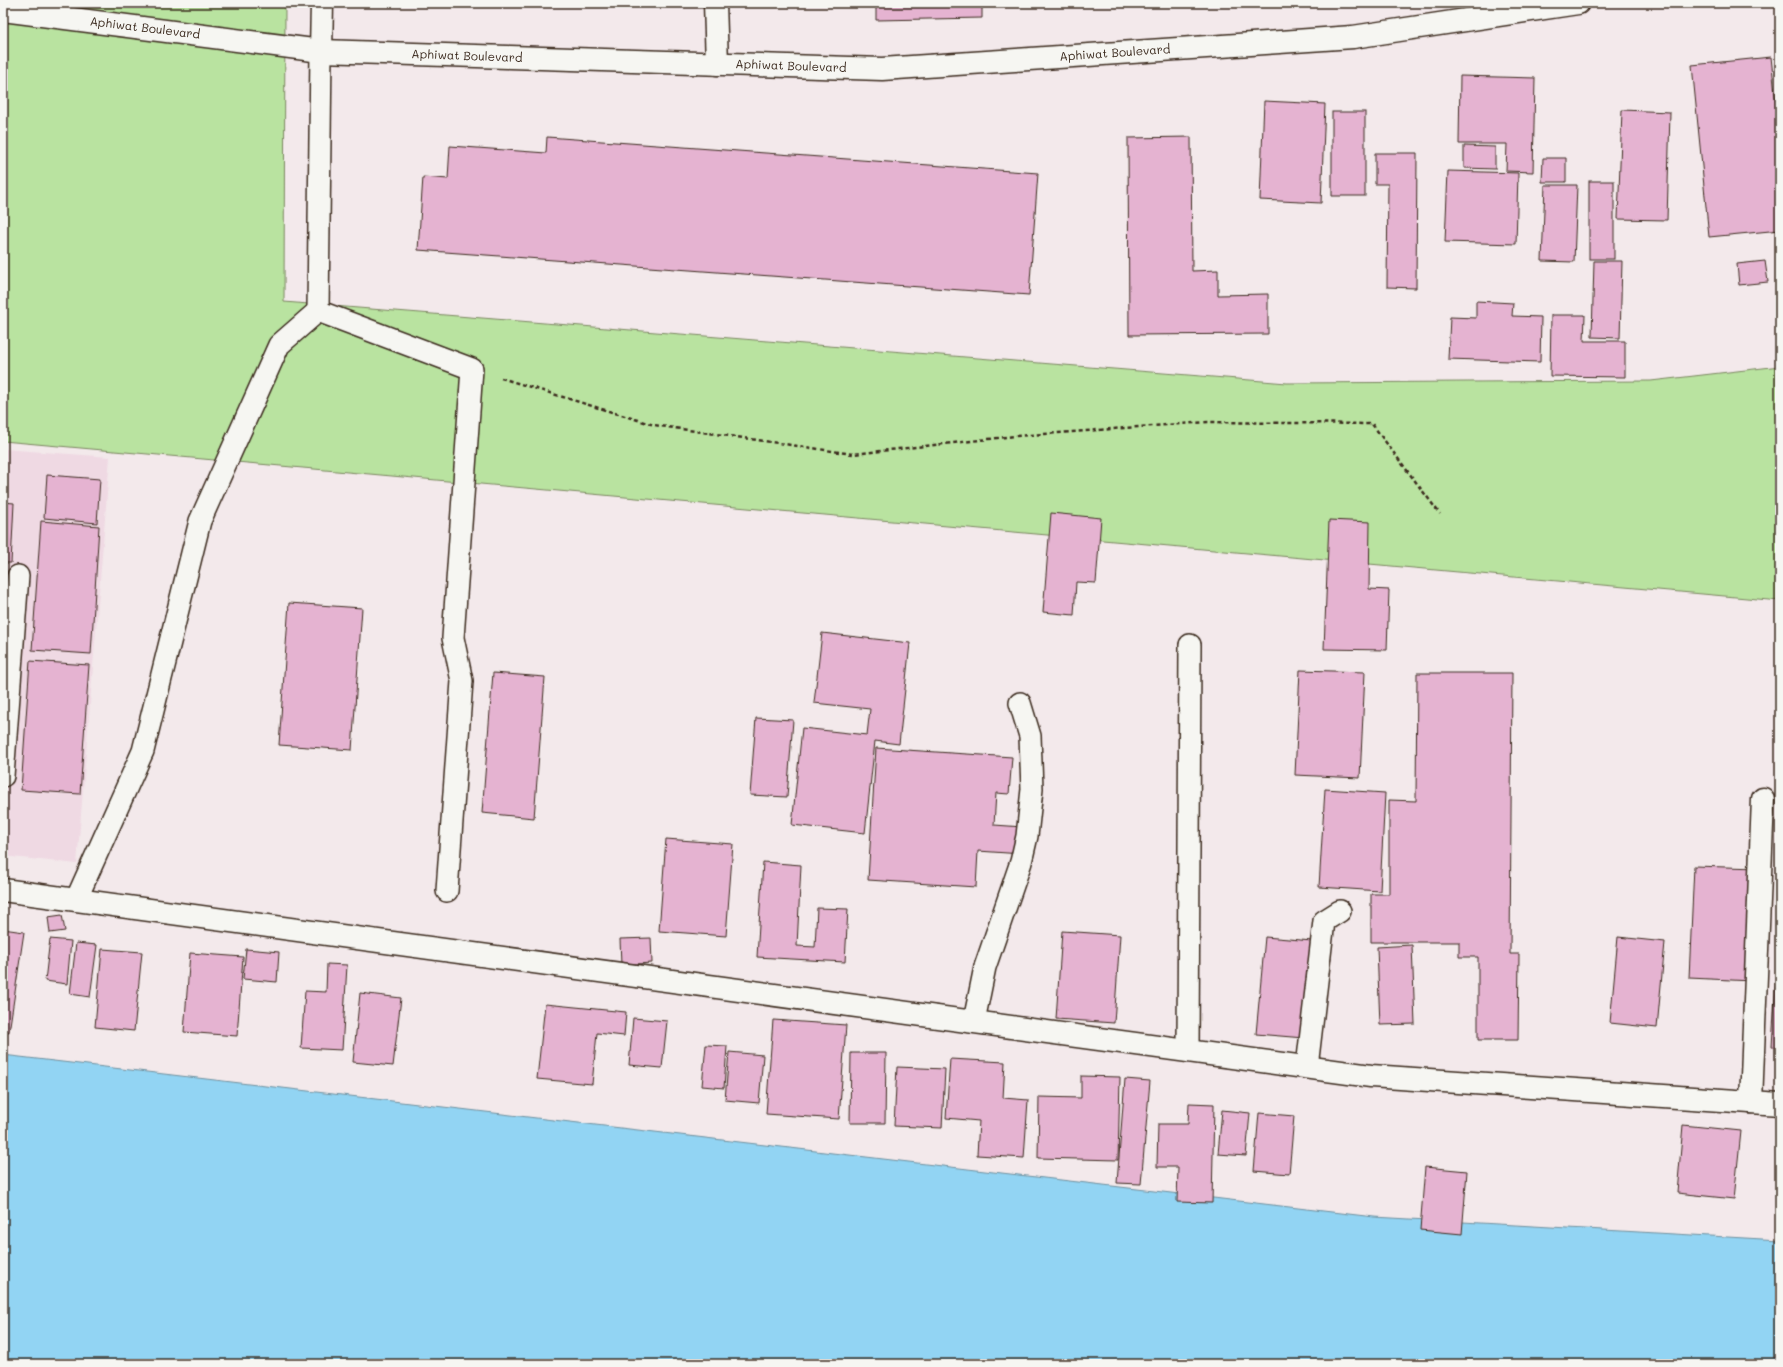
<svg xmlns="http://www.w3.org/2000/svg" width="1783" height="1367" font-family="Mali,sans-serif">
	<rect width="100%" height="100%" fill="#f3e9eb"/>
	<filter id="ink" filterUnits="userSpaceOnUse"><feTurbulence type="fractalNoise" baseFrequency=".025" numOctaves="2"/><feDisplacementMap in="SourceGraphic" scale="8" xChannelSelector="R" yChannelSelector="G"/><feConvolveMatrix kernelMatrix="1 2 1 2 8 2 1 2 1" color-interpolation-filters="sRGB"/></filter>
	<g filter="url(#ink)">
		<path fill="#efd9e3" d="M3,449L110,457L77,864L3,856Z"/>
		<path fill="#b9e3a0" stroke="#7a865f" d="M3,3H285L284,302L1287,383L1651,381L1780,366V601L3,441Z"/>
		<path fill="#92d4f3" stroke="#6f909e" d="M3,1055L1374,1217L1780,1240V1364H3Z"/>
		<g fill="#e5b3d1" stroke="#3b2a1e">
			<path d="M876,3H1085V4L982,6V18L876,20Z"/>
			<path d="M1771,57L1780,140V230L1709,237L1692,65Z"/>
			<path d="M1460,76L1535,78L1533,172L1506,171L1507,144H1459Z"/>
			<path d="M1264,101L1325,104L1321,203L1260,200Z"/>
			<path d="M1622,110L1670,112L1667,220L1618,219Z"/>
			<rect x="1332" y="112" width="33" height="84"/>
			<path d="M547,137L1038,173L1029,295L418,250L423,177L448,179L450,146L546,153Z"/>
			<path d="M1191,137L1192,271L1218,270V295L1268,294V334L1129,335L1128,138Z"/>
			<path d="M1464,146L1495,147V169L1464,168Z"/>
			<path d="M1375,153H1417L1416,288L1387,287L1388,184H1375Z"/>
			<path d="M1543,158H1566V182H1542Z"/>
			<path d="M1448,171L1518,173L1516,244L1445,242Z"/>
			<rect x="1589" y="181" width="25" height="78"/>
			<path d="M1545,185H1577L1574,262L1542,261Z"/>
			<path d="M1594,261H1622L1620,338L1592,337Z"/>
			<path d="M1765,261L1768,282L1739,285L1737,264Z"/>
			<path d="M1476,301L1513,303L1512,316L1541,317L1540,362L1448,359L1450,317L1476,318Z"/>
			<path d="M1551,315H1585L1584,341H1625V377L1550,376Z"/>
			<path d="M47,475L100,479L97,523L44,518Z"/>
			<path d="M3,502L14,503L11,563H3Z"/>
			<path d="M1051,513L1101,518L1096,583L1076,582L1074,615L1043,612Z"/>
			<path d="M1329,520L1370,522L1369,589L1389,590L1387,650L1324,649Z"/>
			<path d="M41,521L99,526L91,654L32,650Z"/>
			<path d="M289,603L362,608L352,750L279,745Z"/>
			<path d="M822,633L910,643L899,744L875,741L865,833L792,825L802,728L867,735L870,709L814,703Z"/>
			<path d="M30,661L89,665L80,794L21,790Z"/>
			<path d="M1300,670L1365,672L1360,778L1295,775Z"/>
			<path d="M493,673L545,677L534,818L482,813Z"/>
			<path d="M1417,673H1512L1510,954H1519L1518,1040H1478V957H1459V942H1371V894H1389V800L1416,801Z"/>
			<path d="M756,718L793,720L787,797L750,795Z"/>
			<path d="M876,748L1012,757L1009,794L996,793L994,825L1023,827L1022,854L978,851L976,887L868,880Z"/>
			<path d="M1325,789L1385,793L1380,891L1319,887Z"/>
			<path d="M666,839L733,844L726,936L659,931Z"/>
			<path d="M763,862L801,865L797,946L815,947L817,908L848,909L845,962L757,957Z"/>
			<path d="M1694,866L1758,868L1753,981L1689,978Z"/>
			<path d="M1780,908V1048L1772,1047Z"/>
			<path d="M62,915L65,931L50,933L48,917Z"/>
			<path d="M3,929L24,932L9,1032L3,1031Z"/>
			<path d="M1062,931L1120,935L1114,1023L1056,1019Z"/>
			<path d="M1265,937L1312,941L1304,1038L1256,1034Z"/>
			<path d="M1618,937L1665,942L1657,1028L1610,1023Z"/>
			<path d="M651,938L652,963L621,965L620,939Z"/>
			<path d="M50,939L71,941L67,984L45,981Z"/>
			<path d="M76,943L97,945L90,997L70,994Z"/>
			<path d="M1412,945L1415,1024L1380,1025L1377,947Z"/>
			<path d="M102,949L142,952L134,1031L95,1027Z"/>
			<path d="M246,949L279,952L277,982L243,979Z"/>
			<path d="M190,953L243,957L237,1036L184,1032Z"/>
			<path d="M327,964L347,965L342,1050L301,1048L305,991L326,992Z"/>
			<path d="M360,993L401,998L393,1066L353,1062Z"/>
			<path d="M545,1004L626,1012L624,1036L597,1033L592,1084L537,1079Z"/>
			<path d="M633,1018L667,1021L662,1068L629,1065Z"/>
			<path d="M773,1020L846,1025L839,1119L766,1114Z"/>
			<path d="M706,1045L727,1046L724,1088L702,1086Z"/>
			<path d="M729,1052L763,1055L759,1103L725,1100Z"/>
			<path d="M851,1053H886L885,1123H850Z"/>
			<path d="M950,1059L1005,1062L1003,1098L1028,1100L1024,1158L977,1155L979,1121L946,1118Z"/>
			<path d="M897,1067L945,1069L942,1128L894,1126Z"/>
			<path d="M1081,1076L1120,1077L1118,1160L1038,1158L1039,1097L1081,1098Z"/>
			<path d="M1125,1079L1150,1081L1141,1184L1117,1183Z"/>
			<path d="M1189,1103L1214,1104L1212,1203L1177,1202L1178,1167H1157L1158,1124H1188Z"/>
			<path d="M1222,1110L1250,1113L1246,1156L1218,1154Z"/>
			<path d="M1259,1113L1294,1116L1289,1174L1254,1171Z"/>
			<path d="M1683,1125L1741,1131L1734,1199L1677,1193Z"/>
			<path d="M1425,1167L1467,1171L1462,1234L1420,1230Z"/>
		</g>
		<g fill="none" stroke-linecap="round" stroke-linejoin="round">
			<defs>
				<g id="lane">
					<path d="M321,51L318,311L472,369L453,638L462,681L447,891"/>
					<path d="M3,776L18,576"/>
					<path d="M76,900L143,751L200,521L279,345L318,311"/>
					<path d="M974,1021L985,967L1021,862L1027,836L1032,789L1030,736L1020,703"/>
					<path d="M1188,1051L1190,645"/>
					<path d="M1307,1067L1324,921L1340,911"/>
				</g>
				<g id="street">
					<path d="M715,3L717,64"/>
					<path d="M3,890L1371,1076L1780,1104"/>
					<path d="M1751,1102L1763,799"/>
				</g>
				<g id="secondary">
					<path d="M3,10L321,51L882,69L1353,37L1578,3"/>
					<path d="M321,51L322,3"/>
				</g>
			</defs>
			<use href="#lane" stroke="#3b2a1e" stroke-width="24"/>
			<use href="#street" stroke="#3b2a1e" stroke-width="25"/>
			<use href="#secondary" stroke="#3b2a1e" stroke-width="25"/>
			<path stroke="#3b2a1e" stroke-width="2.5" stroke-dasharray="4 3" stroke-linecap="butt" d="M501,378L654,425L853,454L1016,436L1208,422L1372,424L1440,514"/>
			<use href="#lane" stroke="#f6f6f2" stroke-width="21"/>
			<use href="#street" stroke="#f6f6f2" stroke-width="22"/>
			<use href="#secondary" stroke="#f6f6f2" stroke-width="22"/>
		</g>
	</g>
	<g text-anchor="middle" stroke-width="3" stroke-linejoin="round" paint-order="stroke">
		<g font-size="12" fill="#3b2a1e" stroke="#f6f6f2">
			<text transform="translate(145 28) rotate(7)" y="4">Aphiwat Boulevard</text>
			<text transform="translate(1115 53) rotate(-4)" y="4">Aphiwat Boulevard</text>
			<text transform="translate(467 56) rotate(2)" y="4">Aphiwat Boulevard</text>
			<text transform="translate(791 66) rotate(2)" y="4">Aphiwat Boulevard</text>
		</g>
	</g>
	<rect width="1783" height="1367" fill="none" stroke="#f6f6f2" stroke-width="16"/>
	<rect x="8" y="8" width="1767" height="1351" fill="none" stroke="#3b2a1e" stroke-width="1.5" filter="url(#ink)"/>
</svg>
